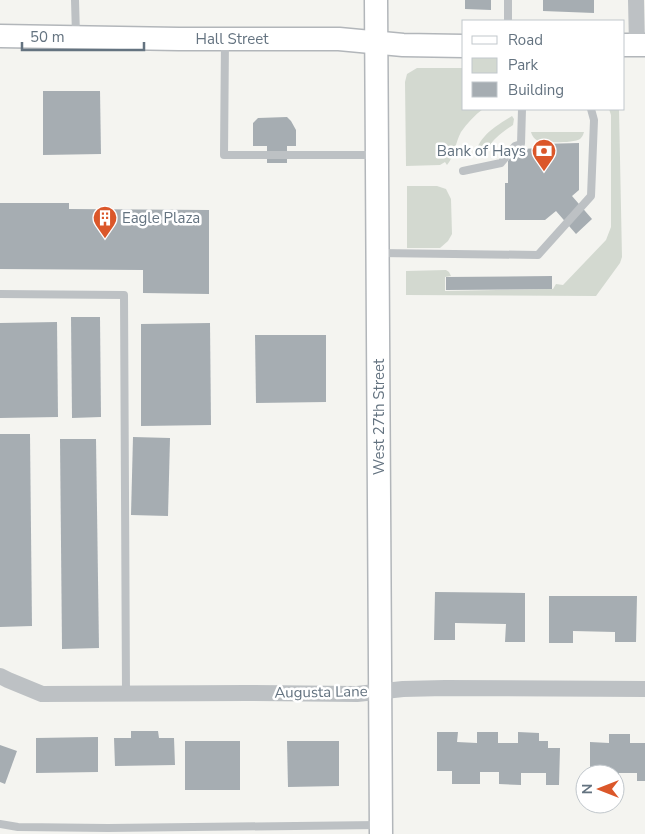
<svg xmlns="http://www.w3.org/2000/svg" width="645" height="834" font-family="'Nunito Sans',sans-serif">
	<rect width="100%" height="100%" fill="#f4f4f0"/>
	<g fill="#d3d9d0">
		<path d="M417,68H464V109H483C475,115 467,123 461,132C455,143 455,155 447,165L445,162L440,165L406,166L405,82L407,74Z"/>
		<path d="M609,109H619L622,257L620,263L596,296L406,295V271L446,270L449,272L451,276L445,277V291L553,289L556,284L563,285L606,240L611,227V115Z"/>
		<path d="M512,116L514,119L513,125C507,129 501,133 496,138C490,143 488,152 480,156L475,154C480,135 496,126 512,116Z"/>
		<path d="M531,132H584C583,135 583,136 580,139C575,143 545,143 539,141C535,140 532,136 531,132Z"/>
		<path d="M407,186H437L446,189L451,199L452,234L448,241L440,248H407Z"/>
	</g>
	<g fill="#a6adb2">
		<path d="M465,0H491V10L465,9Z"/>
		<path d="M543,0H594V13L543,11Z"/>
		<path d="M43,91H100L101,154L43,155Z"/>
		<path d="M287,117L291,121L296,130V146H287V163H267V146H253V123L258,118Z"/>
		<path d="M579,143V190L572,196L592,219L576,234L556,211L545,220H505V183H508V161L514,153L521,149L540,148L541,144Z"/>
		<path d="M0,203H69V209L209,210V294L143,293V270L0,269Z"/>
		<path d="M552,276V289L446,290V277Z"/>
		<path d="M71,317H100L101,417L72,418Z"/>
		<path d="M57,322L58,417L0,418V323Z"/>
		<path d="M210,323L211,425L141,426V324Z"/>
		<path d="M255,335H326V402L256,403Z"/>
		<path d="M0,434H30L32,626L0,627Z"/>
		<path d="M133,437L170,438L168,516L131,515Z"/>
		<path d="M60,439H96L99,648L62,649Z"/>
		<path d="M435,592L525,593V642H505L506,624L455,623V640H434Z"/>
		<path d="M549,596H637L636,642H615V632L573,631V643H549Z"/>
		<path d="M131,731H158L159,738H174L175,765L115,766L114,738H131Z"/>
		<path d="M437,732H458L457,742L477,743V732H498V743H518V732L539,733V741H548V748H560L559,785H546V773H521V785L499,784V772H480V784H452V771H437Z"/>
		<path d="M609,734H630V743H645V781H637V773H619V781H615V774L590,773V742L609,743Z"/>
		<path d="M98,737V772L36,773V738Z"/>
		<rect x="185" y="741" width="55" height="49"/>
		<path d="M287,741H339V786L288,787Z"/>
		<path d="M0,745L17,751L5,784L0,782Z"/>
	</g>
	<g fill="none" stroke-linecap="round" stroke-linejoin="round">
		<defs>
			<g id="secondary">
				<path d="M376,0L381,834"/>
				<path d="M0,36L179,39H339L403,45L464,46"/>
				<path d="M624,45H645"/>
			</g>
		</defs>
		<use href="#secondary" stroke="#b2b6ba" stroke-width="25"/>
		<g stroke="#bdc1c4" stroke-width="8">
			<path d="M75,0L76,35"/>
			<path d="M508,0V21"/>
			<path d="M225,40L224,155H375"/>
			<path d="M463,171L501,163L515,146L521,144L522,109"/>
			<path d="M379,253L538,255L591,196L594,120L591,109"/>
			<path d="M0,294L124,295L126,693"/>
			<path d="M0,824L18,827L108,828L378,825"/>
		</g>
		<g stroke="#bdc1c4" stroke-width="16">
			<path d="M636,0L637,45"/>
			<path d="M0,676L8,680L42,694L246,693L357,694L403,689L445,688L645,689"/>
		</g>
		<use href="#secondary" stroke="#fff" stroke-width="22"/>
	</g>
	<defs>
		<symbol id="bank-pin" viewBox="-11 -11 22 30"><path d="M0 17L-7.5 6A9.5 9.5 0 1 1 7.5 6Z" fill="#db572a" stroke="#fff"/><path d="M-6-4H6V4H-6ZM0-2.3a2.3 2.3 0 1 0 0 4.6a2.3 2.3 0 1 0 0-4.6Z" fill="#fff"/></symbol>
		<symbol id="building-pin" viewBox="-11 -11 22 30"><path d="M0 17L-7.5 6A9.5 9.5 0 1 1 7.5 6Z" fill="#db572a" stroke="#fff"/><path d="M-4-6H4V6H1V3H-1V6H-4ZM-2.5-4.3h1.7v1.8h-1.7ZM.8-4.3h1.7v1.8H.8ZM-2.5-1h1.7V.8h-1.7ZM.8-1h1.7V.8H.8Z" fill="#fff"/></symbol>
	</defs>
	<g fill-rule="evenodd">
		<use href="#bank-pin" x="530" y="137" width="28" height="38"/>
		<use href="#building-pin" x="91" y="204" width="28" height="38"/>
	</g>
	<g text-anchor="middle" stroke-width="5" stroke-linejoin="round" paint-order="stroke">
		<g font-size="15" fill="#647380" stroke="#fff">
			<text x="232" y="44">Hall Street</text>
			<text transform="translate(379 417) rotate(-90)" y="5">West 27th Street</text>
			<text transform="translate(321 692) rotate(-1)" y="5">Augusta Lane</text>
		</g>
		<g font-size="15" fill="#647380" stroke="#fff" text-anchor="end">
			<text x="526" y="156">Bank of Hays</text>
			<text x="122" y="223" text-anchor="start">Eagle Plaza</text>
		</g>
	</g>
	<rect x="462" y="20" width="162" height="90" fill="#ffffff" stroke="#c1c7cc"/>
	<rect x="472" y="36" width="25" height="8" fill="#ffffff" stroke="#c1c7cc"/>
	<text x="508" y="45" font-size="15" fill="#647380">Road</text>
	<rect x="472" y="58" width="25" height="15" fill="#d3d9d0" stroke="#c1c7cc"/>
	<text x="508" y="70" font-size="15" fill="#647380">Park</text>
	<rect x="472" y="82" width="25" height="15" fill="#a6adb2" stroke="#c1c7cc"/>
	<text x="508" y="95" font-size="15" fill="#647380">Building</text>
	<g transform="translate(600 789) rotate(270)"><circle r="24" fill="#ffffff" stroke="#c1c7cc"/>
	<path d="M0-4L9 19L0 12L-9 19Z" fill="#db572a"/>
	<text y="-8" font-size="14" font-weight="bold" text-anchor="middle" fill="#647380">N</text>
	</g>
	<path d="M22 42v8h122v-8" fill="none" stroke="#647380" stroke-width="2.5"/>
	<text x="30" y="42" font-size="15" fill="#647380" stroke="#ffffff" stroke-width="4" paint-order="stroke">50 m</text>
</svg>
